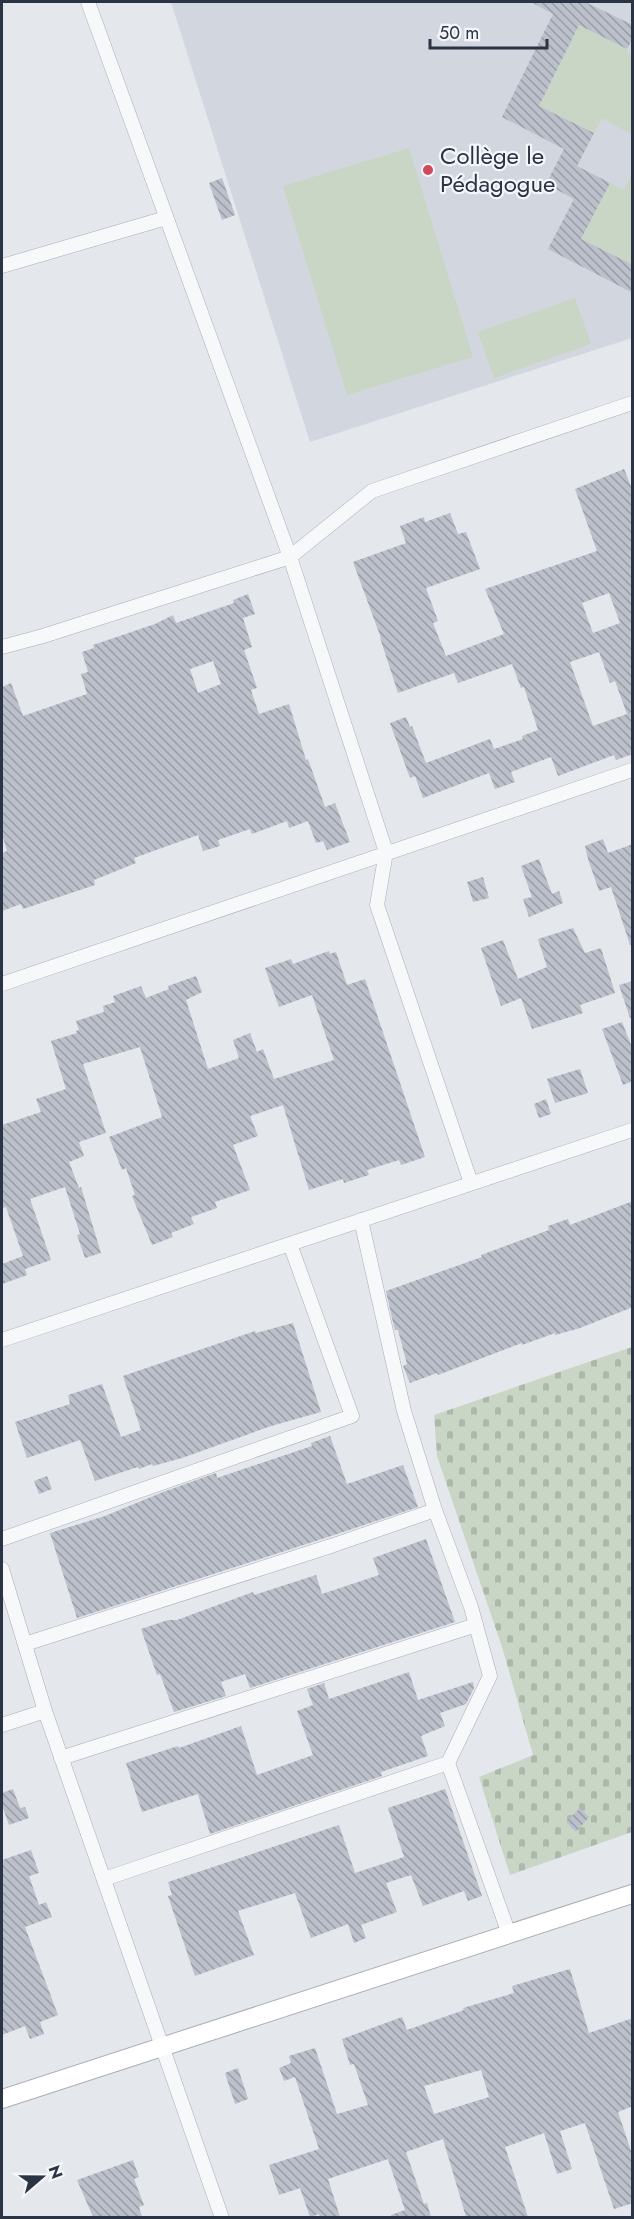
<svg xmlns="http://www.w3.org/2000/svg" width="634" height="2219" font-family="Jost,sans-serif">
	<defs>
		<pattern id="cemetery-stones" width="16" height="16" patternUnits="userSpaceOnUse" patternTransform="scale(1.5)"><rect width="16" height="16" fill="#c9d6c5"/><path d="M2 7V4a2 2 0 0 1 4 0v3zM10 15v-3a2 2 0 0 1 4 0v3z" fill="#adb8ab"/></pattern>
		<pattern id="building-back-hatch" width="6" height="6" patternUnits="userSpaceOnUse" patternTransform="scale(1.5)"><rect width="6" height="6" fill="#bbc0ca"/><path d="M-1 5l2 2M0 0l6 6M5-1l2 2" fill="none" stroke="#989da6"/></pattern>
	</defs>
	<rect width="100%" height="100%" fill="#e4e7ec"/>
	<path fill="#d2d6de" d="M171,2H632V338L310,442Z"/>
	<path fill="url(#cemetery-stones)" d="M632,1347V1832L510,1875L479,1777L533,1755L502,1647L437,1456L434,1415Z"/>
	<g fill="#c9d6c5">
		<path d="M579,25L627,49L632,58V135L602,118L594,133L539,106Z"/>
		<path d="M409,148L473,357L347,395L283,186Z"/>
		<path d="M632,175V265L581,239L610,183L624,190Z"/>
		<path d="M575,298L591,344L494,378L478,332Z"/>
	</g>
	<g fill="url(#building-back-hatch)" fill-rule="evenodd">
		<path d="M531,2H585L633,25V38L627,49L579,25L539,106L594,133L577,166L610,183L581,239L633,265V293L548,249L574,199L546,184L564,149L502,117L553,14Z"/>
		<path d="M222,178L235,215L222,220L209,183Z"/>
		<path d="M624,469L633,491V754L616,760L614,755L558,776L551,757L511,772L515,782L495,789L489,773L423,798L415,776L410,778L390,723L406,717L410,727L412,726L426,763L490,739L494,749L523,739L522,736L538,730L524,687L521,688L512,664L458,683L454,673L398,693L380,638H381L353,562L406,543L400,526L424,517L425,522L450,513L458,534L466,532L480,569L426,588L438,621L433,623L446,656L504,634L485,589L597,551L575,489ZM609,593L620,623L593,633L582,603ZM599,652L610,683L615,681L627,714L593,726L570,662Z"/>
		<path d="M248,594L255,614L243,618L252,647L244,650L257,688L251,690L259,714L289,704L306,760L308,759L325,807L335,803L350,842L327,850L323,841L316,843L308,821L289,828L287,821L252,834L250,829L218,840L220,846L203,851L198,835L134,858L136,863L94,880L95,885L23,909L21,904L2,911V853L7,851L2,834V687L11,683L23,716L87,694L81,674L88,672L82,652L94,648L93,645L155,624L173,615L176,623L234,603L233,600ZM213,661L221,684L198,693L190,669Z"/>
		<path d="M603,839L608,853L633,844V945H630L611,887L599,891L588,859L585,846Z"/>
		<path d="M539,859L552,894L559,891L563,903L529,917L523,899L532,897L521,866Z"/>
		<path d="M483,877L489,898L473,902L467,882Z"/>
		<path d="M573,928L585,953L601,948L615,993L580,1005L583,1013L532,1029L521,998L501,1006L481,948L503,940L518,979L547,967L538,939Z"/>
		<path d="M329,951L330,954L336,952L347,985L365,979L425,1157L401,1165L399,1160L367,1170L369,1175L344,1183L343,1179L309,1190L283,1105L250,1116L258,1136L233,1145L250,1190L215,1202L217,1208L191,1217L194,1224L171,1233L173,1237L152,1245L132,1196L135,1195L126,1168L122,1170L109,1137L162,1117L140,1047L83,1064L106,1133L79,1142L84,1156L69,1162L79,1188L81,1187L101,1253L85,1258L77,1235L80,1234L65,1187L30,1199L51,1260L25,1269L27,1275L2,1284V1264L23,1256L6,1207L2,1208V1125L41,1112L36,1099L66,1089L51,1041L77,1033L76,1031L79,1030L76,1021L104,1012L103,1006L115,1002L113,996L141,986L146,998L169,989L168,986L196,976L202,992L186,1000L208,1069L239,1058L233,1040L250,1033L257,1052L263,1049L274,1079L321,1064L334,1060L312,995L279,1007L265,968L291,959L293,964Z"/>
		<path d="M633,981V1018H630L619,985Z"/>
		<path d="M622,1022L633,1050V1081L623,1085L602,1029Z"/>
		<path d="M580,1069L588,1093L555,1103L547,1079Z"/>
		<path d="M546,1099L551,1114L539,1118L534,1104Z"/>
		<path d="M633,1201V1307L580,1328L555,1335V1333L522,1345V1343L438,1375L437,1373L410,1383L403,1366L407,1364L398,1330H395L394,1327L386,1291L482,1257L481,1255L549,1230L548,1226L568,1219L570,1225Z"/>
		<path d="M293,1323L321,1412L271,1426L182,1458L153,1466L152,1464L139,1469L138,1467L95,1481L80,1440L27,1458L15,1422L70,1404L68,1395L102,1384L121,1437L141,1430L123,1376L255,1331L256,1333Z"/>
		<path d="M330,1436L347,1484L403,1465L418,1507L328,1537L77,1618L50,1533L105,1516L163,1492L216,1473L217,1478L312,1446L311,1443Z"/>
		<path d="M47,1476L52,1489L39,1494L34,1481Z"/>
		<path d="M426,1539L455,1622L250,1688L245,1674L221,1682L226,1696L174,1712L160,1674L157,1675L141,1629L168,1620H177L253,1592L254,1595L316,1575L322,1594L379,1575L373,1558Z"/>
		<path d="M409,1672L418,1700L473,1682L474,1688L466,1704L440,1713L445,1726L421,1736L428,1756L381,1772L382,1776L210,1834L198,1794L142,1812L126,1763L178,1746L179,1748L241,1726L257,1775L313,1755L297,1711L313,1705L307,1689L324,1683L329,1699Z"/>
		<path d="M13,1789L20,1808L25,1807L29,1818L9,1825L2,1805V1793Z"/>
		<path d="M445,1789L482,1896L468,1901L464,1891L423,1906L411,1875L386,1883L397,1912L361,1925L366,1938L354,1943L348,1924L311,1938L295,1893L238,1911L254,1955L195,1976L168,1896L172,1895L168,1882L339,1825L355,1873L404,1857L388,1808Z"/>
		<path d="M580,1808L589,1817L576,1832L566,1822Z"/>
		<path d="M31,1850L39,1873L29,1876L39,1905L46,1902L52,1917L25,1927L58,2015L40,2022L44,2034L30,2039L25,2026L2,2035V1860Z"/>
		<path d="M570,1969L589,2033L633,2018V2106L618,2112L633,2157V2203L614,2209L585,2123L560,2131L572,2169L557,2174L544,2133L505,2147L528,2217H466L443,2139L406,2152L424,2204L427,2203L431,2217H391V2215L405,2210L388,2159L328,2179L340,2217H320L319,2214L310,2217L300,2188L279,2195L269,2165L319,2149L295,2077L284,2081L279,2068L291,2063L289,2056L315,2048L337,2114L368,2105L354,2064L350,2065L342,2039L402,2017L407,2030L464,2010L463,2008L514,1993L512,1986ZM481,2070L489,2097L434,2114L424,2086Z"/>
		<path d="M238,2068L248,2099L235,2104L225,2073Z"/>
		<path d="M133,2160L139,2177L134,2179L144,2205L139,2207L142,2217H93L77,2180Z"/>
	</g>
	<g fill="none" stroke-linecap="round" stroke-linejoin="round">
		<defs>
			<g id="street">
				<path d="M88,2L290,557L386,852L377,905L471,1183"/>
				<path d="M2,266L166,218"/>
				<path d="M2,647L43,636L290,557L372,491L632,403"/>
				<path d="M2,984L632,770"/>
				<path d="M361,1220L404,1411L435,1510L471,1607L490,1676L448,1763L509,1934"/>
				<path d="M2,1340L632,1130"/>
				<path d="M2,1539L352,1416L290,1244"/>
				<path d="M2,1569L45,1711L222,2218"/>
				<path d="M25,1644L331,1546L435,1510"/>
				<path d="M2,1725L45,1711"/>
				<path d="M61,1758L476,1625"/>
				<path d="M104,1879L448,1763"/>
			</g>
			<path id="secondary" d="M2,2099L632,1894"/>
		</defs>
		<use href="#street" stroke="#a9aeb7" stroke-width="15"/>
		<use href="#secondary" stroke="#a9aeb7" stroke-width="20"/>
		<use href="#street" stroke="#f7f8fa" stroke-width="14"/>
		<use href="#secondary" stroke="#fff" stroke-width="18"/>
	</g>
	<circle fill="#d1495b" stroke="#f4f6f9" stroke-width="2" cx="428" cy="170" r="6"/>
	<g text-anchor="middle" stroke-width="4.5" stroke-linejoin="round" paint-order="stroke">
		<g font-size="24" fill="#2b3445" stroke="#f4f6f9" text-anchor="start">
			<text x="440" y="164">Collège le<tspan x="440" dy="28">Pédagogue</tspan></text>
		</g>
	</g>
	<rect width="634" height="2219" fill="none" stroke="#2b3445" stroke-width="6"/>
	<g transform="translate(42 2177) rotate(70)" stroke="#f4f6f9" stroke-width="4.5" paint-order="stroke">
	<path d="M0-4.5L10 22L0 15L-10 22Z" fill="#2b3445"/>
	<text y="-9" font-size="16" font-weight="bold" text-anchor="middle" fill="#2b3445">N</text>
	</g>
	<path d="M430 39v9h117v-9" fill="none" stroke="#2b3445" stroke-width="3"/>
	<text x="439" y="39" font-size="18" fill="#2b3445" stroke="#f4f6f9" stroke-width="4.5" paint-order="stroke">50 m</text>
</svg>
